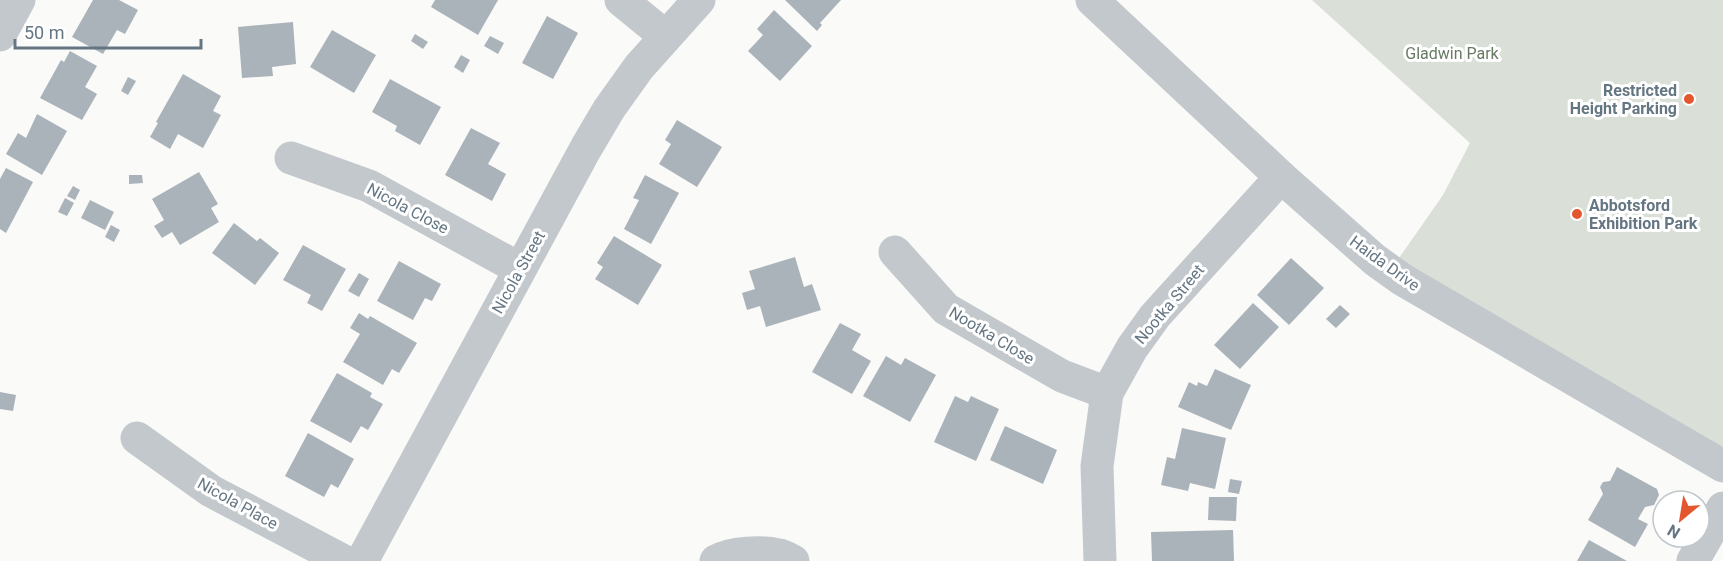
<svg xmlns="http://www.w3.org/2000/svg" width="1723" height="561" font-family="Roboto,sans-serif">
	<rect width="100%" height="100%" fill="#fafaf8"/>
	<path fill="#dadfd7" d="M1312,0H1723V458L1392,268L1443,195L1470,143Z"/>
	<g fill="#aab3b9">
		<path d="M93,0H119L138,10L125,34L117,30L103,54L72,37Z"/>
		<path d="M435,0H498L478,35L431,7Z"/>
		<path d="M785,0H841L820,23L822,25L817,31Z"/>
		<path d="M774,10L812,46L780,81L748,51L763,35L757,29Z"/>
		<path d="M547,16L578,33L553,79L522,63Z"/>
		<path d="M293,22L296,64L272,67L273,76L242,78L238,27Z"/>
		<path d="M332,30L376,55L354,93L310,67Z"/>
		<path d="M415,34L428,42L423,49L411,41Z"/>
		<path d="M490,36L504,43L498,54L484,46Z"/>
		<path d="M70,51L97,66L85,87L97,94L82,120L40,98L61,60L64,62Z"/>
		<path d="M461,55L470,60L463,73L454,67Z"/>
		<path d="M183,74L221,96L213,111L221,115L203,148L178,134L170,149L150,137L158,123L156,122Z"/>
		<path d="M128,77L136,81L128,95L121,91Z"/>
		<path d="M390,79L441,107L420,145L395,131L397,126L372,112Z"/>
		<path d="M37,114L67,131L42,175L6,154L18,133L26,138Z"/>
		<path d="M677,120L722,147L697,187L659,164L671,144L665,140Z"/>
		<path d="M471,128L500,143L488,164L506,174L492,201L445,175Z"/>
		<path d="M6,168L33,182L6,233L0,229V179Z"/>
		<path d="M199,172L218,204L211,208L219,222L180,245L172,232L162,238L154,226L164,220L152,199Z"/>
		<path d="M129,175H142L143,183L129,184Z"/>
		<path d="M645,175L679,193L651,244L624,229L639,200L633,198Z"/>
		<path d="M73,186L80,190L75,200L67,196Z"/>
		<path d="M65,198L74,203L67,216L58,212Z"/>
		<path d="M90,200L114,212L105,230L81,218Z"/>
		<path d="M234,223L257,241L260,238L279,253L255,285L212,253Z"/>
		<path d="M111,225L120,230L114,242L105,237Z"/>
		<path d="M614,236L662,265L638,305L595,279L603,267L597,263Z"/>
		<path d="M303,245L346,269L322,311L307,303L311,295L283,280Z"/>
		<path d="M795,257L804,287L812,284L821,310L766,327L760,306L747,310L742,293L755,289L749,271Z"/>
		<path d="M1291,258L1324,288L1289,325L1257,295Z"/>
		<path d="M399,261L441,284L432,301L425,298L413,320L377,301Z"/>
		<path d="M359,273L369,279L359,297L348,291Z"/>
		<path d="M1253,303L1279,327L1240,369L1214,345Z"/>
		<path d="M1340,305L1350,314L1336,328L1326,319Z"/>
		<path d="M359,313L368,319L370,316L417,343L399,373L392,369L383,385L343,362L360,334L350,328Z"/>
		<path d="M840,323L861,334L852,350L871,361L852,394L812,372Z"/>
		<path d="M886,356L901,365L905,358L936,375L910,422L863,396Z"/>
		<path d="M1215,369L1251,385L1231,430L1178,407L1189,382L1197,386L1198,382L1207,386Z"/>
		<path d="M337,373L372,393L370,397L383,404L368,430L361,426L351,443L310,421Z"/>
		<path d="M0,392L16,395L13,411L0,409Z"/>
		<path d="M955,396L968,402L971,396L999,409L976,461L934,442Z"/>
		<path d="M1005,426L1057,450L1043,484L990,460Z"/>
		<path d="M1182,428L1226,438L1215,489L1190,483L1188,491L1161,485L1167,457L1175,459Z"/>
		<path d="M308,433L354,459L338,488L331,484L324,497L285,476Z"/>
		<path d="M1617,467L1657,489L1659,495L1654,505L1645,507L1638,519L1648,524L1635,547L1588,520L1603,494L1600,487L1603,482L1610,481Z"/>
		<path d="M1230,479L1242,481L1239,494L1228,492Z"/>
		<path d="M1209,497H1237L1236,521L1208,520Z"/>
		<path d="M1233,530L1234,561H1152L1151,532Z"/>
		<path d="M1589,540L1627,561H1577Z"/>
	</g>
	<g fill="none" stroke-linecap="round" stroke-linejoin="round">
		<g stroke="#c3c8cc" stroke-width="33">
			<path d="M621,0L665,36"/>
			<path d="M1092,0L1281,177L1375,260L1403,280L1723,466"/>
			<path d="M0,35L19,0"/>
			<path d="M291,158L369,186L520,269"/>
			<path d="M895,252L946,309L1062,376L1107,393"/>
			<path d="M137,438L211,491L344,561"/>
			<path d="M362,561L586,148L609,109L639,67L699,0"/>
			<path d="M716,561C731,552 762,551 779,555C784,556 789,559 793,561"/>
			<path d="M1100,561L1097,466L1107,393L1132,348L1155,316L1281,177"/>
			<path d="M1693,561L1723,508"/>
		</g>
	</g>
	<g fill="#e4572e" stroke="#fff" stroke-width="2">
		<circle cx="1689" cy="99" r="6"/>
		<circle cx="1577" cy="214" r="6"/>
	</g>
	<g text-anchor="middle" stroke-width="6" stroke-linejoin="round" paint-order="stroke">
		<g font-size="16" fill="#687a64" stroke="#fff">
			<text x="1452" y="59">Gladwin Park</text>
		</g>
		<g font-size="16" font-weight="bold" fill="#657683" stroke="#fff" text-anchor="end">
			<text x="1677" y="96">Restricted<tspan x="1677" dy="18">Height Parking</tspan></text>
			<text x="1589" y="211" text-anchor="start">Abbotsford<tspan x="1589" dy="18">Exhibition Park</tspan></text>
		</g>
		<g font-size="16" fill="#657683" stroke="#fff">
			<text transform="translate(408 208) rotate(28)" y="6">Nicola Close</text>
			<text transform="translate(1385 263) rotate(36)" y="6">Haida Drive</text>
			<text transform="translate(518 272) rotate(-61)" y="6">Nicola Street</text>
			<text transform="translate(1169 304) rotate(-50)" y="6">Nootka Street</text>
			<text transform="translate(992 335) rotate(31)" y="6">Nootka Close</text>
			<text transform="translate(238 503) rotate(29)" y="6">Nicola Place</text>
		</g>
	</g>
	<g transform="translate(1681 519) rotate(210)"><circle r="28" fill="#ffffff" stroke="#c1c8cd" stroke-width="1.5"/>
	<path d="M0-4.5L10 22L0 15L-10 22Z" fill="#e4572e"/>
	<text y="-9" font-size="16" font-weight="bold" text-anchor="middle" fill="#657683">N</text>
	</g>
	<path d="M15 39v9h186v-9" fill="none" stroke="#657683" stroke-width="3"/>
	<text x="24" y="39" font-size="18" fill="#657683" stroke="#ffffff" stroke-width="4.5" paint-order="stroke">50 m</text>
</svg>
